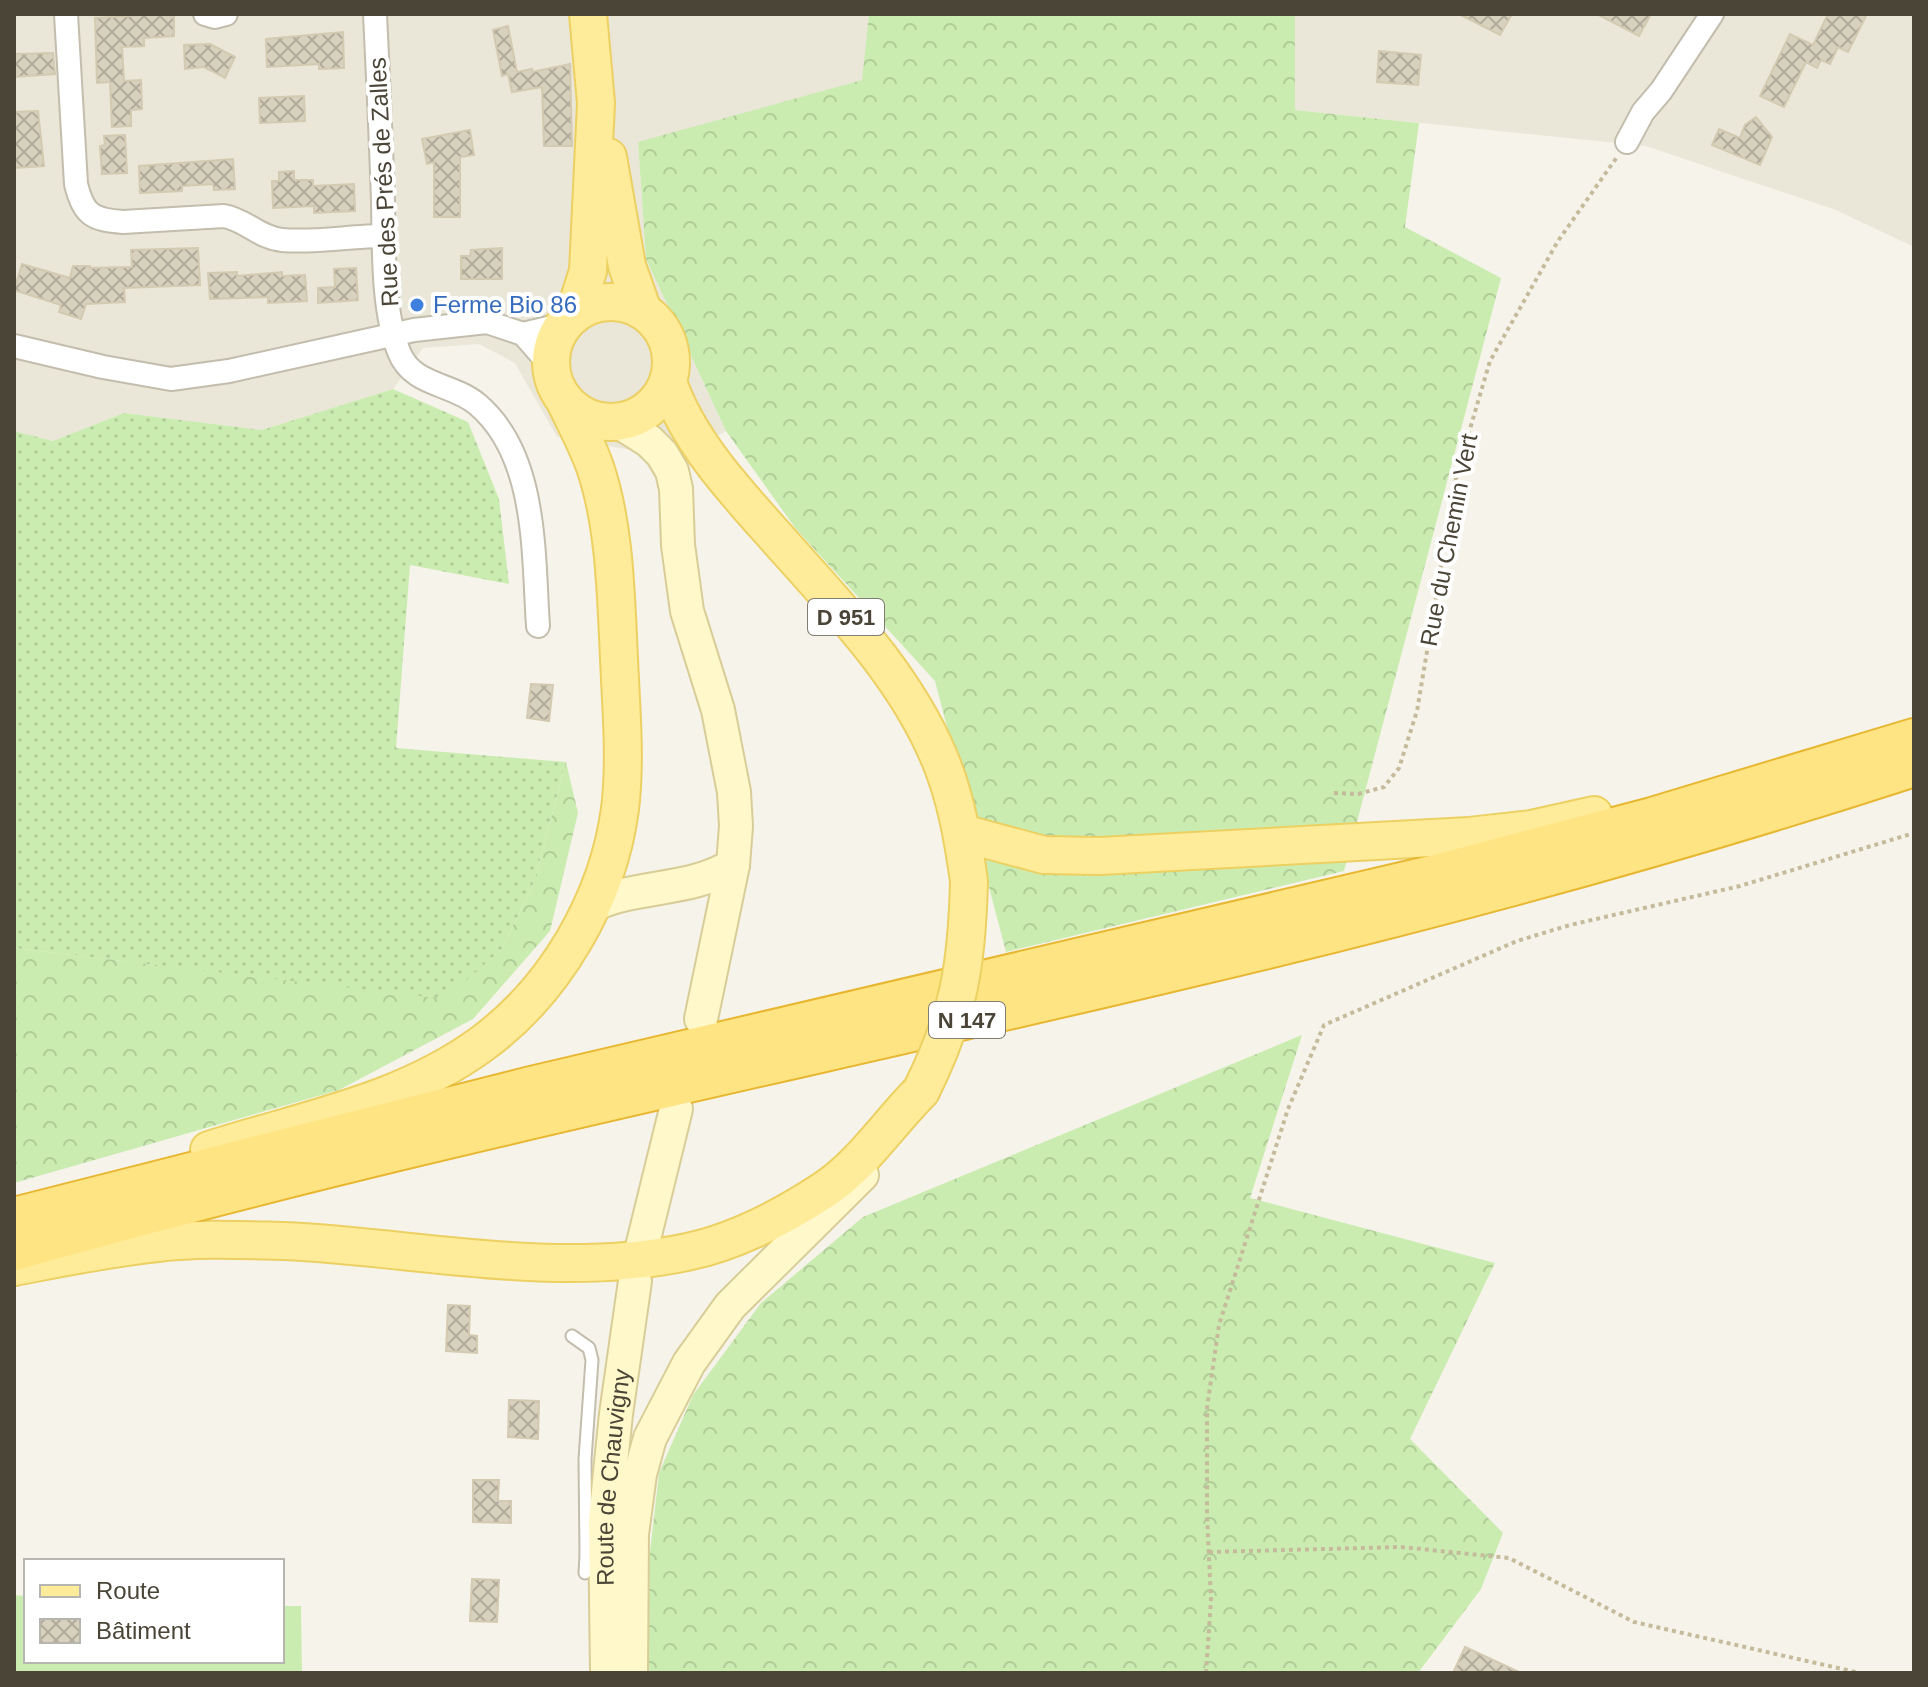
<svg xmlns="http://www.w3.org/2000/svg" width="1928" height="1687" font-family="Arial,sans-serif">
	<defs>
		<pattern id="grass-dots" width="8" height="8" patternUnits="userSpaceOnUse" patternTransform="scale(2)"><rect width="8" height="8" fill="#cbecb1"/><path d="M2 2h.1M6 6h.1" fill="none" stroke="#b0cc99" stroke-width="1.8" stroke-linecap="round"/></pattern>
		<pattern id="forest-crowns" width="20" height="18" patternUnits="userSpaceOnUse" patternTransform="scale(2)"><rect width="20" height="18" fill="#cbecb1"/><path d="M2 6a3 3 0 1 1 6 0M12 15a3 3 0 1 1 6 0" fill="none" stroke="#b0cc99"/></pattern>
		<pattern id="building-cross-hatch" width="8" height="8" patternUnits="userSpaceOnUse" patternTransform="scale(2)"><rect width="8" height="8" fill="#d8d1be"/><path d="M0 0l8 8M0 8l8-8" fill="none" stroke="#b1ab9b"/></pattern>
	</defs>
	<rect width="100%" height="100%" fill="#f6f3ea"/>
	<g fill="#eae6d8">
		<path d="M14,14H869L863,80L638,143L646,259L726,431L678,458L557,437L515,363L479,344L423,348L393,389L262,430L124,413L53,441L14,431Z"/>
		<path d="M1295,14H1914V247L1836,210L1646,146L1295,110Z"/>
	</g>
	<path fill="url(#grass-dots)" d="M393,389L468,422L499,499L509,584L410,565L396,748L566,762L534,882L502,949L445,1000L14,948V431L53,441L124,413L262,430Z"/>
	<g fill="url(#forest-crowns)">
		<path d="M869,14H1295V110L1419,123L1405,227L1501,278L1344,871L1006,952L935,681L796,529L726,431L646,259L638,142L862,80Z"/>
		<path d="M566,762L578,813L550,931L473,1019L339,1090L14,1183V948L445,999L502,949L534,882Z"/>
		<path d="M1302,1035L1250,1198L1495,1263L1410,1439L1503,1533L1481,1589L1418,1673H645V1596L659,1473L693,1395L761,1303L863,1217Z"/>
	</g>
	<path fill="#cbecb1" d="M14,1595L26,1596V1661H282V1606H301L302,1673H14Z"/>
	<g fill="url(#building-cross-hatch)" stroke="#d4cab1" stroke-width="2">
		<path d="M132,14H174V36L144,38V46L122,47L124,81L141,80L142,109L131,110V126L112,127L110,82L97,83L95,18L132,16Z"/>
		<path d="M1459,14H1512L1500,35Z"/>
		<path d="M1597,14H1651L1639,36Z"/>
		<path d="M1828,14H1867L1848,52L1838,47L1830,64L1821,60L1817,68L1806,62L1784,107L1760,96L1790,34L1813,45Z"/>
		<path d="M508,26L517,72L532,69V72L570,64L572,146H544L542,87L512,92L508,74L502,76L493,30Z"/>
		<path d="M343,32L344,68L319,69V64L267,67L266,39Z"/>
		<path d="M210,44L235,57L225,78L204,67L185,69L184,45Z"/>
		<path d="M1379,51L1421,55L1418,85L1377,82Z"/>
		<path d="M53,53L55,74L14,77V54Z"/>
		<path d="M304,96L305,121L260,123L259,98Z"/>
		<path d="M38,111L44,166L14,168V112Z"/>
		<path d="M1756,117L1772,137L1760,165L1712,145L1719,129L1740,138L1745,125Z"/>
		<path d="M470,130L474,155L460,157V217H434V162L427,164L422,139Z"/>
		<path d="M125,135L127,173L102,174L100,146L105,145L104,136Z"/>
		<path d="M233,159L235,189L214,190L213,184L182,186V191L140,193L139,166Z"/>
		<path d="M294,171V180H313V186L354,184L355,211L314,213V206L273,208L272,181H279V172Z"/>
		<path d="M198,248L200,285L124,288L125,302L86,304L81,319L59,312L61,305L14,290L22,264L70,278L73,266H90V268L132,267L131,250Z"/>
		<path d="M502,248V279H461V256H470L471,250Z"/>
		<path d="M356,268L358,300L318,303V288L335,287L334,269Z"/>
		<path d="M237,272V276L282,272V276L305,275L307,301L268,303V297L210,299L208,273Z"/>
		<path d="M531,684L553,685L549,721L527,718Z"/>
		<path d="M448,1305L470,1306L469,1335L477,1336V1353L446,1351Z"/>
		<path d="M509,1400L539,1401L538,1439L508,1437Z"/>
		<path d="M473,1480H499L498,1501H511V1523L473,1522Z"/>
		<path d="M472,1579L499,1580L497,1622L470,1621Z"/>
		<path d="M1465,1647L1521,1673H1453Z"/>
	</g>
	<g fill="none" stroke-linecap="round" stroke-linejoin="round">
		<defs>
			<g id="service">
				<path d="M572,1336L589,1348L592,1360L585,1459L586,1555"/>
				<path d="M585,1573L586,1555H591"/>
			</g>
			<g id="minor">
				<path d="M66,14L76,184C83,214 92,220 123,222L224,216C246,220 260,238 282,240C315,243 351,236 384,236"/>
				<path d="M205,14L215,17L226,14"/>
				<path d="M375,14C378,77 381,139 383,202C384,248 382,309 399,352C412,386 452,383 477,404C538,455 533,555 538,626"/>
				<path d="M1627,142L1643,112L1661,91L1712,14"/>
				<path d="M523,334L565,324"/>
				<path d="M14,346L103,367L171,379L229,371L414,330L487,322L523,334L552,367"/>
			</g>
			<g id="secondary">
				<path d="M619,422L649,441L662,454L672,471L676,489L678,545L687,611L718,710L734,792L736,826L733,865L701,1019"/>
				<path d="M593,905C639,884 690,892 733,865"/>
				<path d="M642,1247L676,1109"/>
				<path id="s1" d="M607,1673L605,1521L616,1414L635,1281"/>
				<path d="M631,1673L632,1534L640,1474L650,1438L689,1363L730,1306L862,1175"/>
			</g>
			<g id="primary">
				<path d="M608,157L627,266L643,311"/>
				<circle cx="611" cy="362" r="60"/>
				<path d="M574,315L588,271L596,103L588,14"/>
				<path d="M668,382C688,441 735,491 776,537C836,605 903,672 939,757C956,797 963,839 969,881"/>
				<path d="M962,833L1044,855L1100,856L1469,836L1531,829L1594,815"/>
				<path d="M209,1150C302,1120 402,1103 483,1043C556,989 608,899 620,809C626,759 621,708 619,658C616,597 615,525 595,467C587,444 575,423 565,401"/>
				<path d="M14,1267C61,1258 109,1248 157,1243C199,1238 242,1240 284,1241C417,1247 554,1280 687,1252C735,1242 783,1217 824,1190C862,1165 889,1123 921,1091"/>
			</g>
			<g id="trunk">
				<path d="M14,1217L531,1086L1436,874L1652,817L1914,738"/>
				<path d="M14,1251C403,1141 799,1061 1192,967C1435,910 1677,844 1914,767"/>
			</g>
		</defs>
		<use href="#service" stroke="#c2bdac" stroke-width="15"/>
		<use href="#minor" stroke="#c2bdac" stroke-width="26"/>
		<use href="#secondary" stroke="#d9cd97" stroke-width="36"/>
		<use href="#primary" stroke="#ecd062" stroke-width="40"/>
		<use href="#trunk" stroke="#e8b732" stroke-width="42"/>
		<g stroke="#c5bb9c" stroke-width="4" stroke-dasharray="4 4" stroke-linecap="butt">
			<path d="M1334,793L1358,794L1384,787L1399,768L1417,711L1457,473L1490,361L1558,241L1617,157"/>
			<path d="M1209,1552L1401,1547L1509,1558L1634,1622L1860,1673"/>
			<path d="M1206,1673L1211,1600L1207,1515V1408L1219,1325L1288,1109L1324,1025L1517,941L1570,925L1740,886L1914,833"/>
		</g>
		<use href="#service" stroke="#fff" stroke-width="11"/>
		<use href="#minor" stroke="#fff" stroke-width="22"/>
		<use href="#secondary" stroke="#fff8cb" stroke-width="32"/>
		<use href="#primary" stroke="#ffec9a" stroke-width="36"/>
		<use href="#trunk" stroke="#ffe483" stroke-width="38"/>
		<defs>
			<path id="primary-bridge" d="M921,1091C959,1015 967,965 969,881"/>
		</defs>
		<use href="#primary-bridge" stroke="#ecd062" stroke-width="40" stroke-linecap="butt"/>
		<use href="#primary-bridge" stroke="#ffec9a" stroke-width="36"/>
	</g>
	<circle fill="#3f7fe0" stroke="#fff" stroke-width="3" cx="417" cy="305" r="8"/>
	<g text-anchor="middle" stroke-width="8" stroke-linejoin="round" paint-order="stroke">
		<g fill="#fff" stroke="#817d73" stroke-width="2">
			<rect x="808" y="599" width="76" height="36" rx="6"/>
			<rect x="929" y="1002" width="76" height="36" rx="6"/>
		</g>
		<g font-size="22" font-weight="bold" fill="#4b4537">
			<text x="846" y="625">D 951</text>
			<text x="967" y="1028">N 147</text>
		</g>
		<g font-size="24" fill="#4b4537" stroke="#fff">
			<text transform="translate(384 182) rotate(-93)" y="8">Rue des Prés de Zalles</text>
			<text transform="translate(1449 540) rotate(-79)" y="8">Rue du Chemin Vert</text>
			<text dy="8" stroke="none"><textPath href="#s1" startOffset="196">Route de Chauvigny</textPath></text>
		</g>
		<g font-size="24" fill="#366cbe" stroke="#fff" text-anchor="start">
			<text x="433" y="313">Ferme Bio 86</text>
		</g>
	</g>
	<rect width="1928" height="1687" fill="none" stroke="#4b4537" stroke-width="32"/>
	<rect x="24" y="1559" width="260" height="104" fill="#ffffff" stroke="#b7b5af" stroke-width="2"/>
	<rect x="40" y="1585" width="40" height="12" fill="#ffec9a" stroke="#b7b5af" stroke-width="2"/>
	<text x="96" y="1599" font-size="24" fill="#4b4537">Route</text>
	<rect x="40" y="1619" width="40" height="24" fill="url(#building-cross-hatch)" stroke="#b7b5af" stroke-width="2"/>
	<text x="96" y="1639" font-size="24" fill="#4b4537">Bâtiment</text>
</svg>
